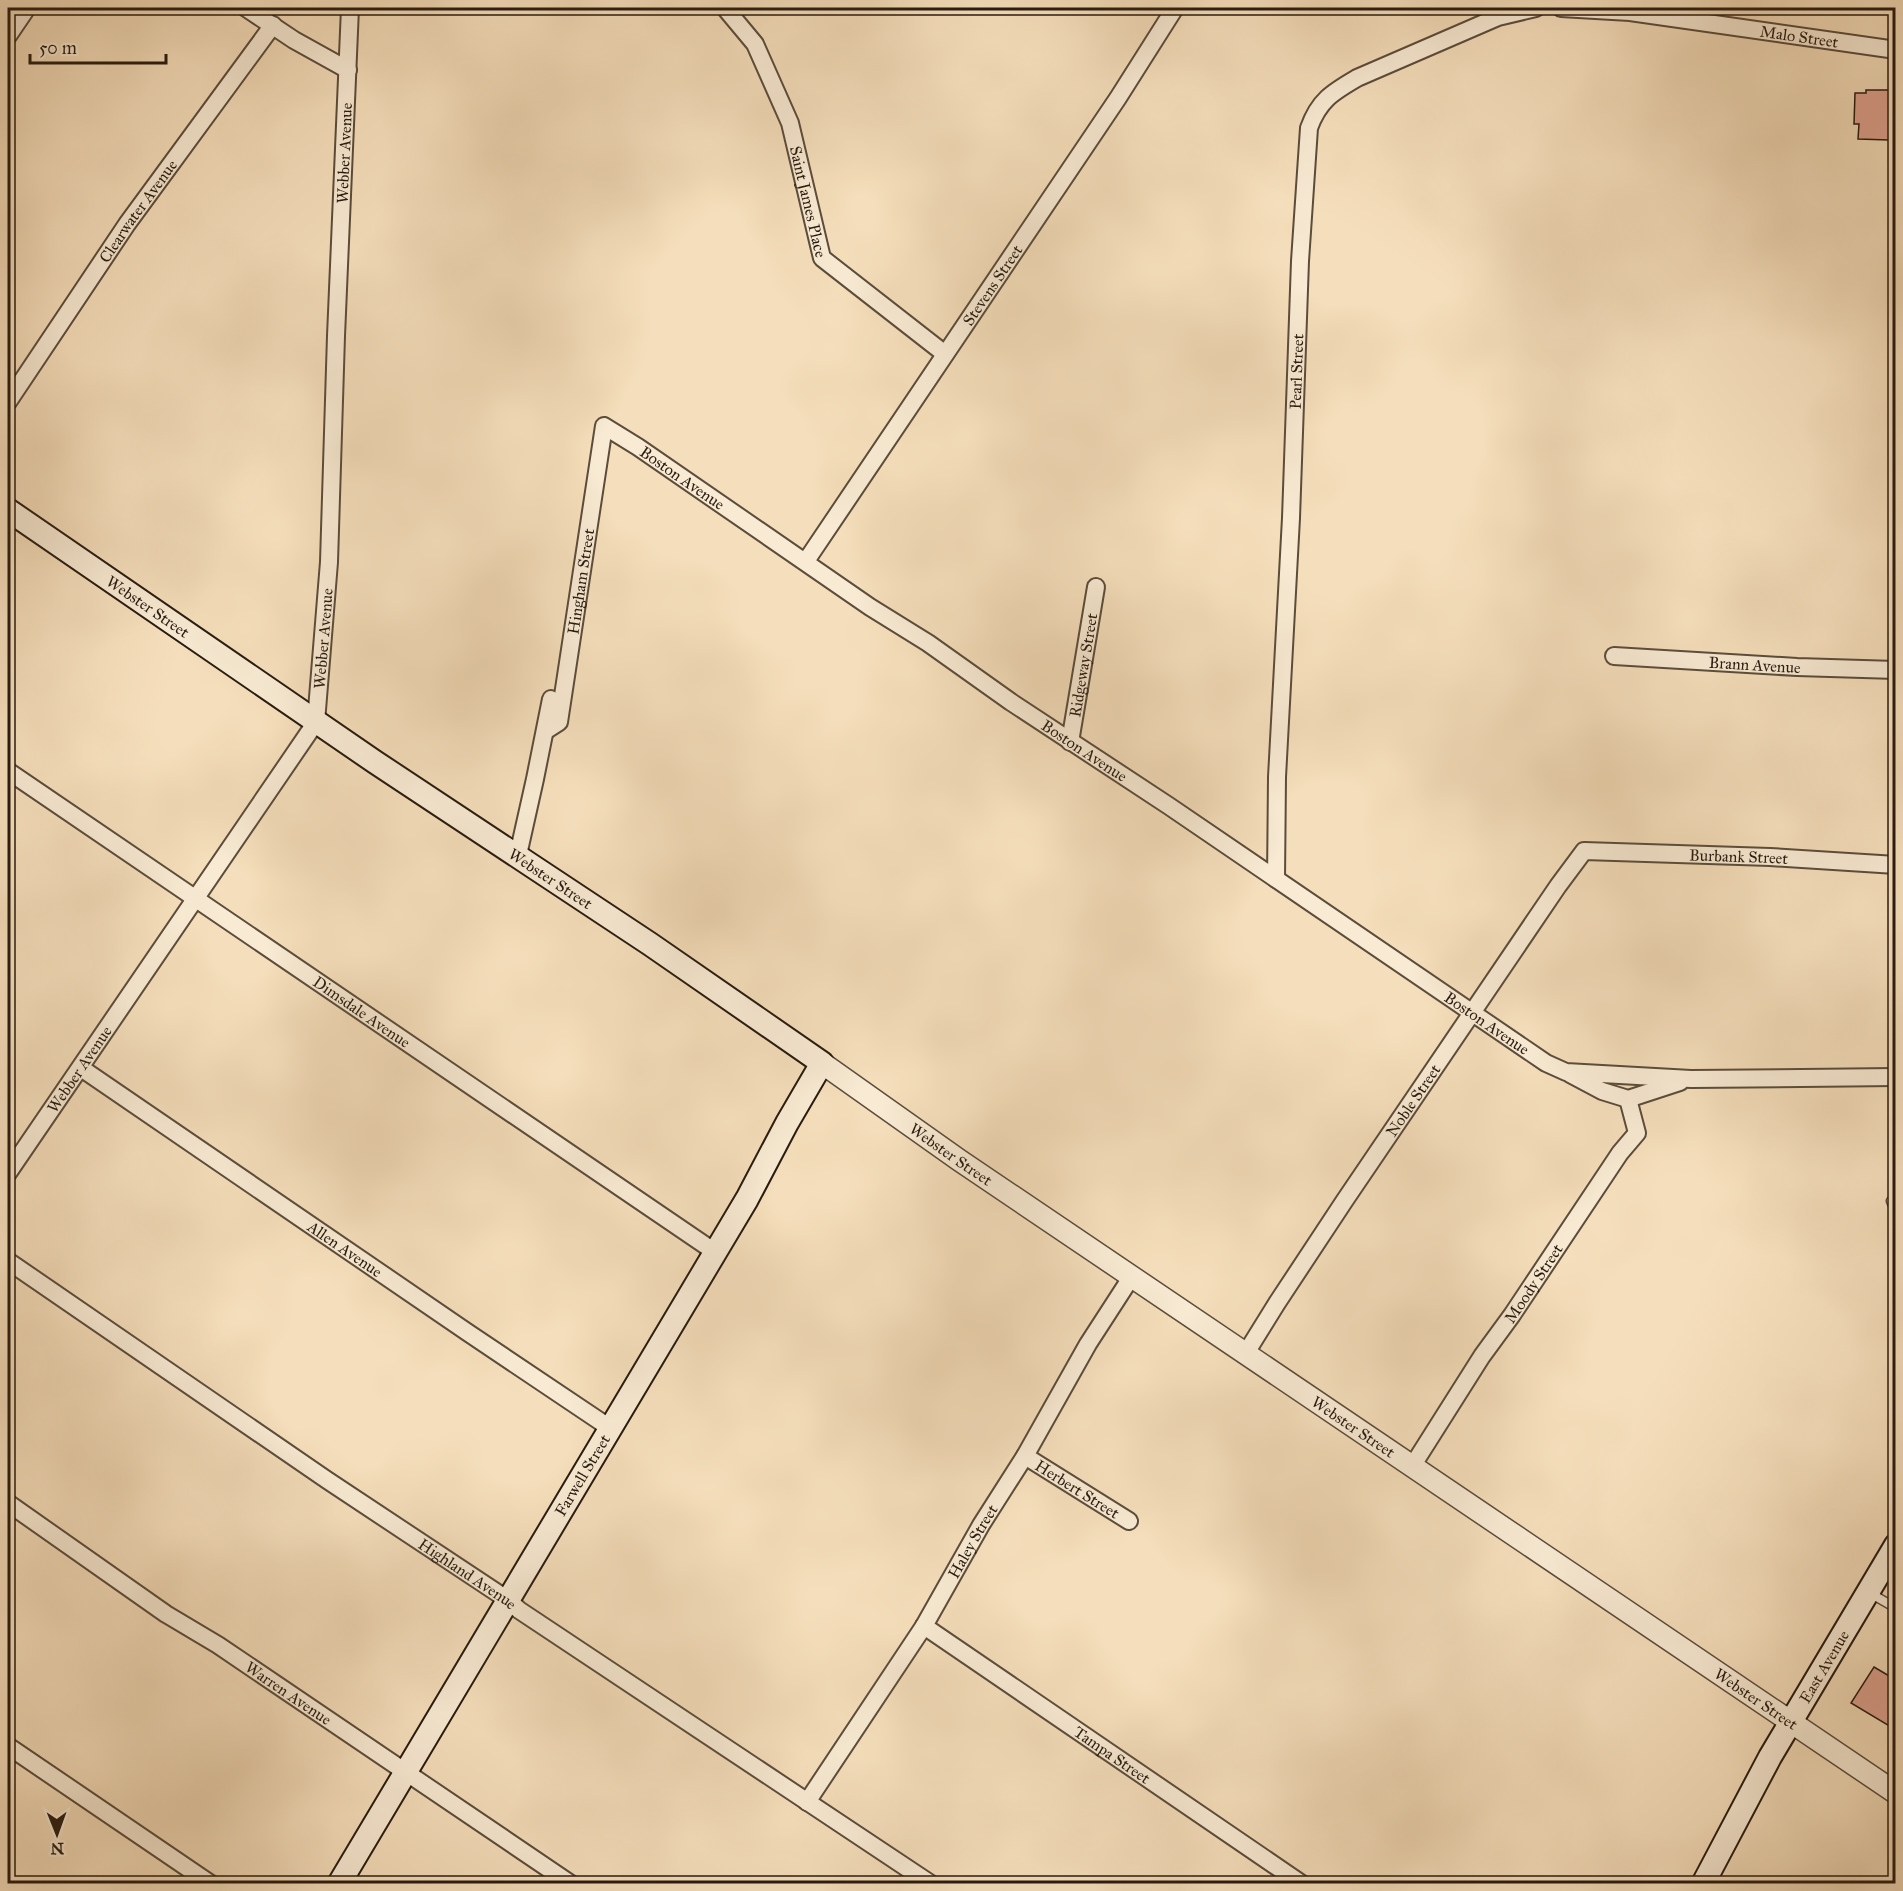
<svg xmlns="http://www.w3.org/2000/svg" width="1903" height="1891" font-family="'IM FELL Great Primer',serif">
	<rect width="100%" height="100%" fill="#f5debb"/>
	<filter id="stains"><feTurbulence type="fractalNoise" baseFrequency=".00333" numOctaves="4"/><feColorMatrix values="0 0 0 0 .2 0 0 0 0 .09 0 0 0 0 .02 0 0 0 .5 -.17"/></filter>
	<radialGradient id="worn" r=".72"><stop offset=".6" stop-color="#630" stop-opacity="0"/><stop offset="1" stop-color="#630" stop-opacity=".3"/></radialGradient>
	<g fill="#dfa390" stroke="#281b10" stroke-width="1.5">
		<path d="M1866,90H1893L1892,119H1889V140L1858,139L1859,124H1854L1855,93H1866Z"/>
		<path d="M1874,1667L1896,1680V1730L1851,1703Z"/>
	</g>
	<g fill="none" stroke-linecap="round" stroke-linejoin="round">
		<defs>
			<g id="service">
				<path d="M1896,1200L1891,1201L1896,1213"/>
				<path d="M1868,1592L1896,1608"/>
			</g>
			<g id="minor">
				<path d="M246,8L294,40L348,70"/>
				<path id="s1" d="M725,8L755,44L790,123L822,258L945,354"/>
				<path id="s2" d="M1561,8L1630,12L1896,50"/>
				<path d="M8,36L27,8"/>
				<path id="s3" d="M8,402L127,224L273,25"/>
				<path id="s4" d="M806,561L1118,98L1175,8"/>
				<path id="s5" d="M1614,656L1797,667L1896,670"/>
				<path id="s6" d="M545,731L559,722L604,426L638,447L870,607L928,643L1011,702L1169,806L1546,1063L1566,1072L1691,1079L1896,1077"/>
				<path id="s7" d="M1070,742L1096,587"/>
				<path id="s8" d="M8,771C245,930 479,1093 715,1252"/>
				<path d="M518,855L535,779L551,699"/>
				<path id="s9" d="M1276,879L1277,777L1291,518L1300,261L1309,128C1319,100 1333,92 1357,78L1498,17L1536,8"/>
				<path id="s10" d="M81,1068L467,1332L610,1428"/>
				<path d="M1570,1074L1602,1091L1628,1099L1680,1082"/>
				<path id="s11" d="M8,1173L316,722L329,562L336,336L350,8"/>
				<path id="s12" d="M8,1261L327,1480L508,1600L519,1610L931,1884"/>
				<path id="s13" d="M1246,1353L1277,1303L1345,1200L1558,886L1584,851L1770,857L1896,865"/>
				<path id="s14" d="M1025,1456L1129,1521"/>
				<path id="s15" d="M1413,1465L1482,1356L1512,1315L1620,1153L1637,1133L1628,1099"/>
				<path id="s16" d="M8,1503L166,1614L218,1645L571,1884"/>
				<path id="s17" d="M924,1626L1302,1884"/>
				<path d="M8,1746L211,1884"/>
				<path id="s18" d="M807,1802L924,1626L981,1525L1025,1456L1088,1344L1132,1276"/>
			</g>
			<g id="tertiary">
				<path id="s19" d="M822,1063L959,1160L1896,1793"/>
			</g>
			<g id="secondary">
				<path id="s20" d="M8,510L375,762L650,944L822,1063L787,1123L747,1199L339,1884"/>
				<path id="s21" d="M1703,1884L1770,1757L1896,1545"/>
			</g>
		</defs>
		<use href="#service" stroke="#5b4c3b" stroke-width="11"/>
		<use href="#minor" stroke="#5b4c3b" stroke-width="20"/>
		<use href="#tertiary" stroke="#5b4c3b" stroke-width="24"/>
		<use href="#secondary" stroke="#281b10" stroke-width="26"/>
		<use href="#service" stroke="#f8ead3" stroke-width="8"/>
		<use href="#minor" stroke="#f8ead3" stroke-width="16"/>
		<use href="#tertiary" stroke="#f8ead3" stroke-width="21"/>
		<use href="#secondary" stroke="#f8ead3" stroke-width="22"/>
	</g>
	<g text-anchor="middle" stroke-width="6" stroke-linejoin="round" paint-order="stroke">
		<g font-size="16" fill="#281b10" stroke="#f8ead3">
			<text dy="6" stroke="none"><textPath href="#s2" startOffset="240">Malo Street</textPath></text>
			<text dy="6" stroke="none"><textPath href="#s11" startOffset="1116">Webber Avenue</textPath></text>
			<text dy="6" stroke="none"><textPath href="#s1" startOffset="214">Saint James Place</textPath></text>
			<text dy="6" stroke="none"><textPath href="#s3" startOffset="231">Clearwater Avenue</textPath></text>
			<text dy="6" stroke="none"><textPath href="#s4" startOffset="333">Stevens Street</textPath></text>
			<text dy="6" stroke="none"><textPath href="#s9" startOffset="508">Pearl Street</textPath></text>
			<text dy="6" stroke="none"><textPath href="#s6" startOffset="410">Boston Avenue</textPath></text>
			<text dy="6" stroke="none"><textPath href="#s6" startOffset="159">Hingham Street</textPath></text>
			<text dy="6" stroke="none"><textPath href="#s20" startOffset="170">Webster Street</textPath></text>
			<text dy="6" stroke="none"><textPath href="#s11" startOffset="630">Webber Avenue</textPath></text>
			<text dy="6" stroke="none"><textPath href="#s7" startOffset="78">Ridgeway Street</textPath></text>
			<text dy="6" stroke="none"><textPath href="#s5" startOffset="141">Brann Avenue</textPath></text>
			<text dy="6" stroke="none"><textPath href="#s6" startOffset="896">Boston Avenue</textPath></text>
			<text dy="6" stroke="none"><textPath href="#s13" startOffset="760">Burbank Street</textPath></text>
			<text dy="6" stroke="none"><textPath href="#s20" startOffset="656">Webster Street</textPath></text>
			<text dy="6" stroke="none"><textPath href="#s8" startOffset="428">Dimsdale Avenue</textPath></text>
			<text dy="6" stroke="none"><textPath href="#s6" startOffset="1382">Boston Avenue</textPath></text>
			<text dy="6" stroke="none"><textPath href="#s11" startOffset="126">Webber Avenue</textPath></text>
			<text dy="6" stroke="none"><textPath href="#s13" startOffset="303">Noble Street</textPath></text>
			<text dy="6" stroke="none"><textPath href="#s19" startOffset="158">Webster Street</textPath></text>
			<text dy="6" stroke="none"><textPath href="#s10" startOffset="320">Allen Avenue</textPath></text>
			<text dy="6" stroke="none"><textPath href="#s15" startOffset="218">Moody Street</textPath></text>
			<text dy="6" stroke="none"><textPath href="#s19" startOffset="644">Webster Street</textPath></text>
			<text transform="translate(582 1475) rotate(-59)" y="6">Farwell Street</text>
			<text dy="6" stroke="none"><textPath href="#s14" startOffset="62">Herbert Street</textPath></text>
			<text dy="6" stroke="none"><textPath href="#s18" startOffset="309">Haley Street</textPath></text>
			<text dy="6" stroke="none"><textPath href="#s12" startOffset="556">Highland Avenue</textPath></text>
			<text dy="6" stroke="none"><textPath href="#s21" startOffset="249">East Avenue</textPath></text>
			<text dy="6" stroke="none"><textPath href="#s16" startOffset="339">Warren Avenue</textPath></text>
			<text dy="6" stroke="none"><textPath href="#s19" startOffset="1130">Webster Street</textPath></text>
			<text dy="6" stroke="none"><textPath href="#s17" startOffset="228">Tampa Street</textPath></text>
		</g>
	</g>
	<rect width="1903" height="1891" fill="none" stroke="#f5debb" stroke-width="30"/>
	<rect x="9" y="9" width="1885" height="1873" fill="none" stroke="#281b10" stroke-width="3"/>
	<rect x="15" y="15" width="1873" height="1861" fill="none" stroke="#281b10" stroke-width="1.5"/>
	<g transform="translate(57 1834) rotate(179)" stroke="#f8ead3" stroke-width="4.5" paint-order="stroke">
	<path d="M0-4.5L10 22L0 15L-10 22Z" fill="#281b10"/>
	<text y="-9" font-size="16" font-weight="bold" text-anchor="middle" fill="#281b10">N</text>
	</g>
	<path d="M30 54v9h136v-9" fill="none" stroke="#281b10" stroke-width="3"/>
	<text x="39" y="54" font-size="18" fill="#281b10" stroke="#f8ead3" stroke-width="4.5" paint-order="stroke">50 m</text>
	<rect width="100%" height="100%" filter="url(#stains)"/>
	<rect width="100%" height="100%" fill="url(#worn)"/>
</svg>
